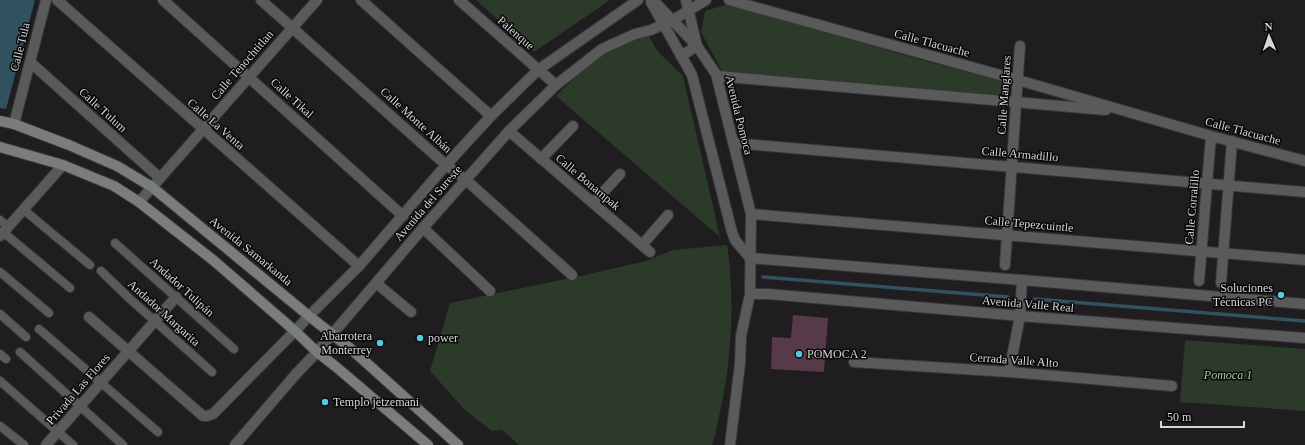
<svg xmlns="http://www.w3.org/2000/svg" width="1305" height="445" font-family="Georgia,serif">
	<rect width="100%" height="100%" fill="#201d20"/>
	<g fill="#2c3a29">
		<path d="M476,0H610L534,52Z"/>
		<path d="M729,4L767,13L783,20L914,58L1001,81L1005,83V91L1000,95L722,71L701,32L705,11Z"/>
		<path d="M647,33L658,52L683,76L720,237L556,96L603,50Z"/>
		<path d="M727,245C735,300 732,358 720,412C717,423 716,435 712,445H519L502,430L492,431L480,422L464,409L430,371L450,303L585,275L646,261L673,250Z"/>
		<path d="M1185,340L1305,349V411L1180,402Z"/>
	</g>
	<path fill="#305160" d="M0,0H35L6,109L0,108Z"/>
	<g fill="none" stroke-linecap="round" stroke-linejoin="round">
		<g stroke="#305160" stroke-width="3.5">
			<path d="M763,277L1008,297"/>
			<path d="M1034,299L1305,321"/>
		</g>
	</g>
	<path fill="#573a48" d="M793,315L828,318L824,372L771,369L772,337L791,338Z"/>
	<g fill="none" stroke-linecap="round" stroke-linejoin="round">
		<defs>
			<g id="pedestrian">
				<path d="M24,210L90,265"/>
				<path d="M0,220L8,227"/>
				<path d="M3,232L70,288"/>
				<path d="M115,243L234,349"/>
				<path d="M101,271L130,299L212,372"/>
				<path d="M0,272L49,313"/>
				<path d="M0,314L26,337"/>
				<path d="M39,329L158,432"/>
				<path d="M20,352L123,445"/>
				<path d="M0,354L6,359"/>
				<path d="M0,381L73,445"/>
				<path d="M0,426L24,445"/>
			</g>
			<g id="minor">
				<path d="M57,0L359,266"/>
				<path d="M163,0L403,216"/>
				<path d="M261,0L446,165L466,180L572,275"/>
				<path d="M361,0L491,116"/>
				<path d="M459,0L556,85"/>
				<path d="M729,0L1018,80L1211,136L1305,161"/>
				<path d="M673,20L706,0"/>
				<path d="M681,56L697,46L686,0"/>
				<path d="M30,62L160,178"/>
				<path d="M717,76L1106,110"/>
				<path d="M14,124L46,0"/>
				<path d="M509,131L650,252"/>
				<path d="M733,143L1305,192"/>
				<path d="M541,159L573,126"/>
				<path d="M139,202L317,0"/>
				<path d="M593,203L620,174"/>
				<path d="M751,214L1305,260"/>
				<path d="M423,228L490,291"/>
				<path d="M0,236L63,165"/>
				<path d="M642,245L668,215"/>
				<path d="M1005,265L1020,46"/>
				<path d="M1199,281L1211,136"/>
				<path d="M376,283L411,312"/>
				<path d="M1221,283L1232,141"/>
				<path d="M89,317L203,416H207L213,414L295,331"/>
				<path d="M854,362L1009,372L1172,386"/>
				<path d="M1009,372L1020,316L1022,280"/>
				<path d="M46,445L176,297"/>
				<path d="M235,445L296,374L317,352"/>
			</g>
			<g id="tertiary">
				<path d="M653,0L697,46L716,74L751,214L750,294L741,336L740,364L730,445"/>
				<path d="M651,2L692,75L732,232L735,240L750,258"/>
				<path d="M750,258L1022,280L1305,304"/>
				<path d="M750,294H768L1020,316L1305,338"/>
				<path d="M295,331L309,316L359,266L446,165L491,116L538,70L638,0"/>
				<path d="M317,352L423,228L509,131L556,85L602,49L635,34L651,30L673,20"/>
			</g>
			<g id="secondary">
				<path d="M0,121L14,124L69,145L117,166L152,187L309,316L351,349L458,445"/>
				<path d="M0,147L63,165L114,186L139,202L213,260L295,331L317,352L335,366L428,445"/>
			</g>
		</defs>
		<use href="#pedestrian" stroke="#3a373a" stroke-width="10"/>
		<use href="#minor" stroke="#3a373a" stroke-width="12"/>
		<use href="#tertiary" stroke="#3a373a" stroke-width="12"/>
		<use href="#secondary" stroke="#3a373a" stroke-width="12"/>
		<use href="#pedestrian" stroke="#595b5b" stroke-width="8"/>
		<use href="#minor" stroke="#595b5b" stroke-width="10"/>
		<use href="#tertiary" stroke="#595b5b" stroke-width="10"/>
		<use href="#secondary" stroke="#7a7d7e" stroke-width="10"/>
	</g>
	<g fill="#56c9e1" stroke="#090809" stroke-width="1.5">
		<circle cx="1281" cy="295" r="4"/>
		<circle cx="420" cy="338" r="4"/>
		<circle cx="380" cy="343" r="4"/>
		<circle cx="799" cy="354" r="4"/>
		<circle cx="325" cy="402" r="4"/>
	</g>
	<g text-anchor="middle" stroke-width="3" stroke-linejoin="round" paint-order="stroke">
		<g font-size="12" fill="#d8d6d8" stroke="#090809">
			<text transform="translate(516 33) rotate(41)" y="4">Palenque</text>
			<text transform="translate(932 43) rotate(15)" y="4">Calle Tlacuache</text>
			<text transform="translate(20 47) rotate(-76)" y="4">Calle Tula</text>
			<text transform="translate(242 65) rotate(-49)" y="4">Calle Tenochtitlan</text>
			<text transform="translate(1004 95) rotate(-86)" y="4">Calle Manglares</text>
			<text transform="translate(292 98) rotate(42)" y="4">Calle Tikal</text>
			<text transform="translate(103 110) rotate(42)" y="4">Calle Tulum</text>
			<text transform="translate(739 115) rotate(76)" y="4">Avenida Pomoca</text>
			<text transform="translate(416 120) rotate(42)" y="4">Calle Monte Albán</text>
			<text transform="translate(216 124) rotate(41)" y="4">Calle La Venta</text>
			<text transform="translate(1243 131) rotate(15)" y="4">Calle Tlacuache</text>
			<text transform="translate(1020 154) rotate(5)" y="4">Calle Armadillo</text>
			<text transform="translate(588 182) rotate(40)" y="4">Calle Bonampak</text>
			<text transform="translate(428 203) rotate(-49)" y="4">Avenida del Sureste</text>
			<text transform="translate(1192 207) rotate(-85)" y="4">Calle Corralillo</text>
			<text transform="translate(1029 224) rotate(5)" y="4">Calle Tepezcuintle</text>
			<text transform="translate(251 251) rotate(39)" y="4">Avenida Samarkanda</text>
			<text transform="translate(182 287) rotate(42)" y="4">Andador Tulipán</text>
			<text transform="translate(1028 304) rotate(5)" y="4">Avenida Valle Real</text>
			<text transform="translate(164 313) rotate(42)" y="4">Andador Margarita</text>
			<text transform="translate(1014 360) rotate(4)" y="4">Cerrada Valle Alto</text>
			<text transform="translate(78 389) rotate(-49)" y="4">Privada Las Flores</text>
		</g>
		<g font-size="12" fill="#d8d6d8" stroke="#090809" text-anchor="start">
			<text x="1273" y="292" text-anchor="end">Soluciones<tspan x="1273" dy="14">Técnicas PC</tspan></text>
			<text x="372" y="340" text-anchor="end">Abarrotera<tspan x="372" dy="14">Monterrey</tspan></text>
			<text x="428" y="342">power</text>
			<text x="807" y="358">POMOCA 2</text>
			<text x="333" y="406">Templo jetzemani</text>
		</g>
		<g font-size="12" font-style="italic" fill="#a5cb9c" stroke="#090809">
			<text x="1228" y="379">Pomoca 1</text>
		</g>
	</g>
	<g transform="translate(1269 36) rotate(358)" stroke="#090809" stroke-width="3" paint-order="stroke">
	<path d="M0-3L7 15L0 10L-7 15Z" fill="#d8d6d8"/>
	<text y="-6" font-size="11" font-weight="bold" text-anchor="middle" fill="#d8d6d8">N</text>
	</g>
	<path d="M1161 421v6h83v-6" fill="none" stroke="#d8d6d8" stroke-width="2"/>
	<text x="1167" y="421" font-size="12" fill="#d8d6d8" stroke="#090809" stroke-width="3" paint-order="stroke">50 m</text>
</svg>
